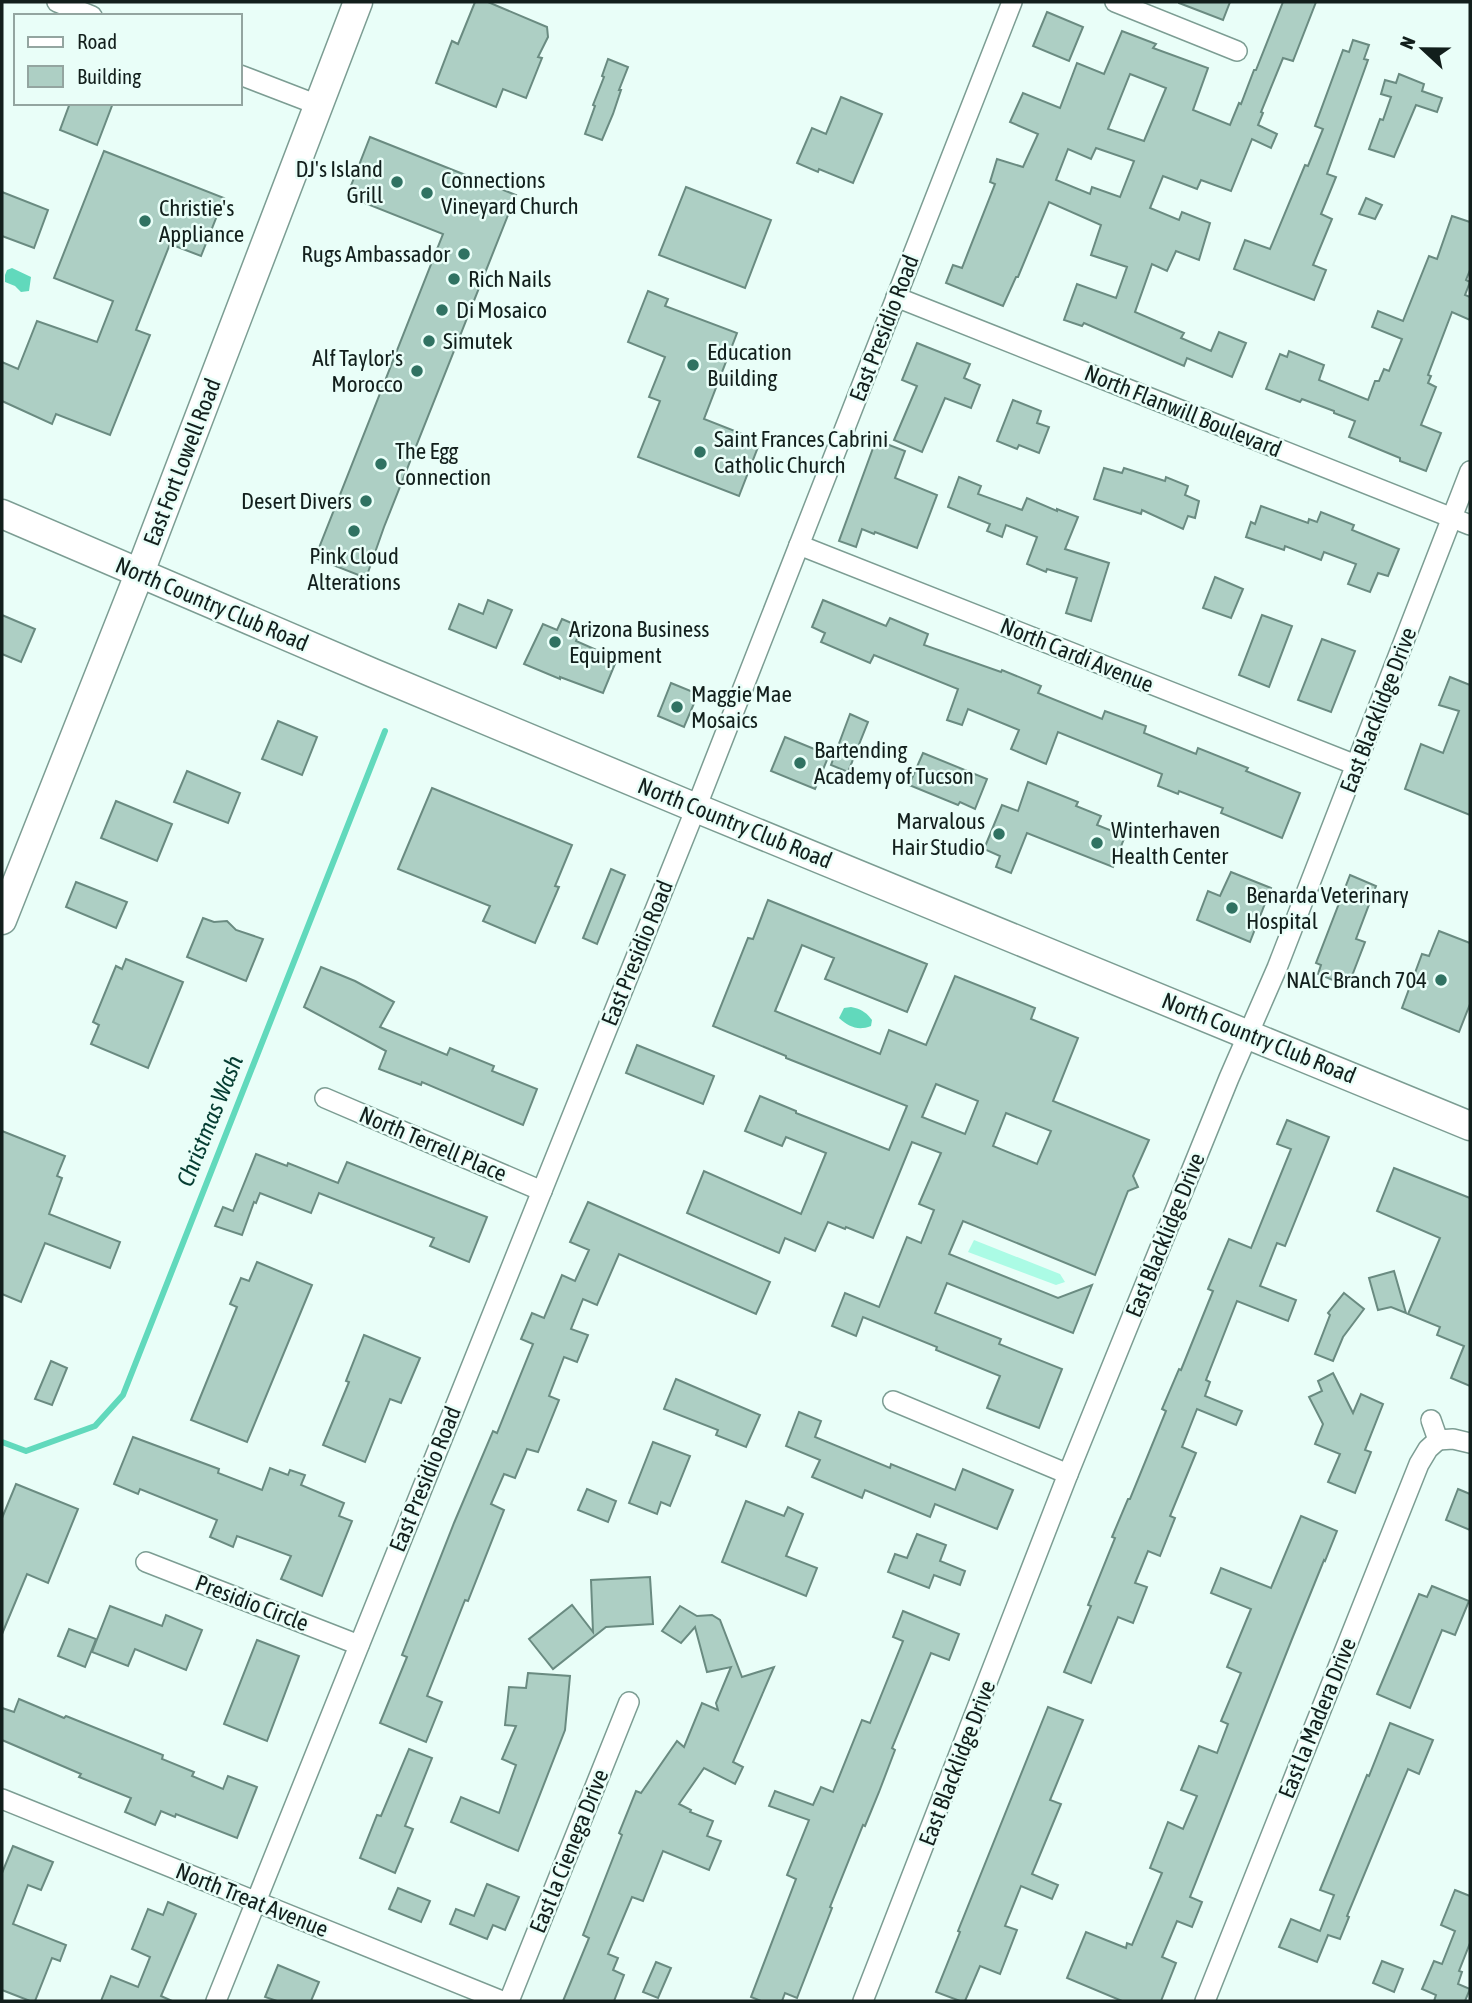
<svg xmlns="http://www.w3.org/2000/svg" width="1472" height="2003" font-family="'Asap Condensed',sans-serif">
	<rect width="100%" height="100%" fill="#e9fef8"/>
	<path fill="#abfbe5" d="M974,1240L1060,1274L1065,1282L1056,1285L968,1252Z"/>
	<g fill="#61d9bc">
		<path d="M12,268L31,277L29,291L21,292L15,286L5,282V275L7,270Z"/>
		<path d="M851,1007C861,1009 866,1012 872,1020L871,1026C858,1031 849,1027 839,1018L844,1008Z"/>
	</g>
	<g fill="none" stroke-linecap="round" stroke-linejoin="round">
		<path stroke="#61d9bc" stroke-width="6" d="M2,1442L26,1451L95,1426L123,1395L385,731"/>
	</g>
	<g fill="#adcfc4" stroke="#6a8b81" stroke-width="2" fill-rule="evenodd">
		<path d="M475,2H488L547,27L548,37L538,57L542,58L526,98L503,89L496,107L436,83L452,41L458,44Z"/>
		<path d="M1179,2H1230L1223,20L1179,3Z"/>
		<path d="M1283,2H1316L1293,61L1283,58L1261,112L1263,113L1258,125L1277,134L1271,148L1252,139L1231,191L1201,180L1197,189L1163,176L1150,208L1179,220L1182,212L1210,223L1199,260L1176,251L1167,271L1152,264L1135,312L1184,333L1181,338L1211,351L1219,332L1246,343L1232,377L1187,358L1184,366L1084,323L1082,326L1064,320L1077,284L1116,298L1127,267L1091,255L1101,225L1049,202L1018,277H1016L1003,306L946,283L953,265L962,268L995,184L990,182L997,159L1023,167L1038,134L1010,122L1023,93L1060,108L1077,63L1104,74L1122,31L1156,44L1153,48L1208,68L1193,110L1230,125L1239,103L1241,104L1254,70H1256ZM1130,74L1166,88L1144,141L1108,129ZM1096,148L1134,161L1120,197L1092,187L1090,194L1056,180L1068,149L1091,159Z"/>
		<path d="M1047,12L1083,27L1069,61L1033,46Z"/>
		<path d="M1353,40L1369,45L1364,59L1368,60L1327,174L1336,177L1321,214L1332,219L1313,265L1326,270L1314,300L1234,269L1245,240L1270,249L1305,165L1308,166L1323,129L1315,126L1343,50L1349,52Z"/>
		<path d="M608,59L628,67L619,90H621L613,114L602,140L585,134L595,106L593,105L604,77L602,76Z"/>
		<path d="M1399,74L1424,84L1422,91L1442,98L1437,112L1416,105L1394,157L1369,149L1380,119L1383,120L1391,97L1381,94L1385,80L1396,83Z"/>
		<path d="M841,97L882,114L853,183L819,169L818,172L797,163L812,128L826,134Z"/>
		<path d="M70,103H113L97,145L60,130Z"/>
		<path d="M370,137L516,195L384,527L366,578L315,558L443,234L347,196Z"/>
		<path d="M104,151L224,198L201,256L170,244L136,330L150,335L110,435L56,414L52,424L2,401V362L18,369L37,321L97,342L113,301L54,278Z"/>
		<path d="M686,187L771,220L745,288L659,255Z"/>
		<path d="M2,192L48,210L34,248L2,236Z"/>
		<path d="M1366,198L1382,205L1375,219L1359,214Z"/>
		<path d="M1452,216L1470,222V270L1466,280L1470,282L1465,295L1470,297V320L1452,312L1428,375L1431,376L1428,383L1436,387L1421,425L1441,433L1426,471L1400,461V458L1349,437L1355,421L1334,413V411L1302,399L1300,402L1266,389L1280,354L1287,357L1289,351L1324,365L1319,380L1368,400L1375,381H1379L1384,369L1389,371L1402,339L1372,327L1378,311L1403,321L1429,256L1437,259Z"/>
		<path d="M648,291L668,299L665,306L737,333L704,419L745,435L742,441L758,447L739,496L638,457L660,401L649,397L665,357L628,342Z"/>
		<path d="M917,343L970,364L964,378L980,385L971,408L945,398L922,452L894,440L917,386L902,380Z"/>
		<path d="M1013,400L1041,411L1037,423L1049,427L1039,453L1019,445L1017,449L997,441Z"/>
		<path d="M876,440L905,451L895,478L937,495L917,548L875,532L874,534L862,529L856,547L839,541Z"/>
		<path d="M1104,468L1122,473L1124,468L1165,481L1166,477L1188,486L1185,495L1199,501L1195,518L1188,516L1183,529L1142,510L1141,514L1094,499Z"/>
		<path d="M959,477L981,486L978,494L1022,510L1027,498L1057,511V509L1078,517L1065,549L1109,563L1091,621L1066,613L1077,578L1047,569L1046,572L1027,564L1037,537L1006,525L1002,537L987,531L990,524L948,507Z"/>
		<path d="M1261,506L1308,523L1309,519L1317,522L1321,512L1354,525L1352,530L1399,549L1388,576L1378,573L1370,592L1348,584L1356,564L1324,552L1321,560L1285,546L1284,550L1246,537L1251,522L1255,524Z"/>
		<path d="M1215,577L1243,589L1231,618L1203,608Z"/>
		<path d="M488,600L512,610L496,648L449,629L459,604L483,614Z"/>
		<path d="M823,600L886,626L890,618L928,634L924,645L1001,672L1002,670L1041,686L1038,693L1102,719L1105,711L1146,726L1144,733L1196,754L1198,748L1248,768L1246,771L1300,793L1282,838L1221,813L1223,808L1179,791L1178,794L1158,786L1162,774L1058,732L1046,764L1011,749L1019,730L968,709L962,725L947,720L958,689L874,655L870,663L821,642L825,633L812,627Z"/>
		<path d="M2,615L35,629L21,662L2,654Z"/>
		<path d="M1262,615L1292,626L1269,687L1239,675Z"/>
		<path d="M562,619L581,627L576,641L617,659L603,693L560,677V679L524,664L543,624L557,630Z"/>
		<path d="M1322,639L1355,651L1331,712L1298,700Z"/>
		<path d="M1450,677L1470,685V815L1405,789L1421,744L1443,753L1459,711L1439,705Z"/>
		<path d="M671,683L698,694L684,727L658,716Z"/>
		<path d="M850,714L868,722L848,772L831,765Z"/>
		<path d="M278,721L317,737L302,775L262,759Z"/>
		<path d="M785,737L829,755L815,789L771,771Z"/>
		<path d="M923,753L987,779L975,809L960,802L958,805L909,785Z"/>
		<path d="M187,771L240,793L228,823L174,802Z"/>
		<path d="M1028,782L1078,802L1076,806L1101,816L1097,825L1125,836L1113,867L1027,833L1011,873L996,867L1000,856L984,849L1002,805L1018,811Z"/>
		<path d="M432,788L572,845L555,886L559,887L535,943L483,921L490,906L398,869Z"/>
		<path d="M116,801L172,824L157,861L101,838Z"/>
		<path d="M611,869L625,875L597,944L583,938Z"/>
		<path d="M1231,872L1271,888L1250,942L1197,920L1208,891L1220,896Z"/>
		<path d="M1350,875L1376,886L1356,939L1365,942L1350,981L1337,975L1335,981L1318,974L1321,965L1316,963Z"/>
		<path d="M76,882L127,902L116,928L66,907Z"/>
		<path d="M768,900L927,964L907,1012L825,979L834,958L802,945L775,1011L880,1054L889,1030L926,1045L955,976L1035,1008L1031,1019L1078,1038L1053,1101L1149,1140L1133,1176L1138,1187L1128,1191L1095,1275L963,1221L949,1254L1058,1298L1092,1285L1073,1333L947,1283L935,1313L1001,1339L999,1344L1062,1369L1039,1428L987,1408L1000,1376L936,1350L937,1347L863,1317L856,1336L832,1326L845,1293L879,1307L907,1237L921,1243L934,1210L919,1204L941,1153L912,1142L873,1238L846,1227L845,1229L828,1222L815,1251L785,1238L779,1253L687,1213L704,1171L801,1214L826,1153L786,1137L782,1146L745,1131L760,1096L796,1111V1113L889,1150L907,1106L786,1058V1056L713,1026L748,938L753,939ZM936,1084L978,1101L965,1134L922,1117ZM1006,1113L1051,1131L1037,1164L993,1146Z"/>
		<path d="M203,918L214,922L227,921L236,930L263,939L246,981L187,957Z"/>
		<path d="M1439,931L1470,943V1004L1459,1032L1402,1008L1422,954L1429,956Z"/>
		<path d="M126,959L183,982L148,1068L91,1044L99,1025L93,1022L116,966L122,969Z"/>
		<path d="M321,967L355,981L394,1002L380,1027L447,1055L450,1048L494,1066L492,1071L537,1089L523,1125L422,1082L421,1085L379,1069L386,1051L304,1007Z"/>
		<path d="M637,1045L714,1076L703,1104L626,1073Z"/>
		<path d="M1287,1120L1329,1137L1285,1246L1277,1243L1260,1286L1296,1300L1288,1321L1237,1301L1206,1380L1210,1382L1205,1396L1242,1411L1236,1425L1197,1409L1182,1447L1196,1453L1170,1516L1175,1518L1160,1556L1148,1551L1135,1583L1147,1587L1133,1623L1118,1617L1091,1683L1064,1672L1091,1606L1088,1605L1115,1538L1112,1537L1128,1499H1130L1166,1411L1162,1409L1179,1369L1181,1370L1213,1291L1208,1289L1229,1239L1251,1248L1291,1149L1277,1144Z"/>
		<path d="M2,1131L65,1156L57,1176L62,1178L49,1214L120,1242L110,1268L45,1243L21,1302L2,1294Z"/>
		<path d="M256,1154L287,1166L288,1163L338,1183L347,1162L487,1217L469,1262L430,1246L434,1238L319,1193L311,1213L260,1193L256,1203L254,1202L242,1235L215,1226L223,1207L233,1211Z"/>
		<path d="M1394,1168L1470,1198V1386L1451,1378L1464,1346L1437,1335L1440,1327L1408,1314L1440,1238L1377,1211Z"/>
		<path d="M588,1202L770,1282L756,1314L619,1254L597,1305L583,1299L571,1329L588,1335L577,1362L564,1357L549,1396L559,1400L538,1452L527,1449L515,1478L504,1474L491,1504L504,1510L468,1601L465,1600L427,1696L442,1702L426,1742L380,1723L407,1657L402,1655L454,1523L493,1431L497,1433L533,1344L521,1339L532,1313L544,1318L562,1275L575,1281L589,1250L570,1242Z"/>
		<path d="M257,1262L312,1285L247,1442L191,1420L237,1307L230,1304L241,1278L249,1281Z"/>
		<path d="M1394,1271L1406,1313L1391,1307L1378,1310L1369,1278Z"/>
		<path d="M1344,1293L1364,1309L1343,1337L1333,1361L1315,1354L1330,1315L1328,1313Z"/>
		<path d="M364,1335L420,1358L401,1403L390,1399L365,1462L323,1445L349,1382L346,1381Z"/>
		<path d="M51,1361L67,1368L52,1405L35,1399Z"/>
		<path d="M1333,1373L1353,1413L1361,1394L1383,1404L1365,1450L1371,1452L1355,1493L1328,1482L1340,1454L1315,1444L1323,1424L1309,1397L1322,1391L1318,1381Z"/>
		<path d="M676,1379L760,1415L746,1447L716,1435L718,1430L664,1409Z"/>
		<path d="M799,1412L821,1421L815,1437L890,1468L891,1464L955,1490L963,1469L1013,1490L997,1529L935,1504L930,1517L865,1490L862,1498L812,1477L820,1460L786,1446Z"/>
		<path d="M133,1437L219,1469L218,1473L262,1490L270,1468L288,1475L290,1470L305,1475L301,1485L344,1503L339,1516L352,1521L322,1596L281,1579L291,1556L237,1536L233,1547L210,1537L217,1520L140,1489L138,1494L114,1484Z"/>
		<path d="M653,1442L690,1456L670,1506L661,1502L657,1514L629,1503Z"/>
		<path d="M16,1484L78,1509L48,1583L27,1574L2,1634V1518Z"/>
		<path d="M587,1489L616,1501L608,1522L578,1510Z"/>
		<path d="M1458,1489L1470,1494V1530L1446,1520Z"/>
		<path d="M746,1501L784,1516L788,1507L803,1514L786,1556L817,1568L806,1596L722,1562Z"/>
		<path d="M1301,1516L1337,1531L1325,1561L1324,1560L1292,1639L1190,1897L1202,1902L1192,1927L1177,1921L1162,1957L1176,1963L1161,2001H1122L1067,1978L1086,1932L1126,1948L1127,1943L1132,1945L1162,1873L1150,1868L1168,1822L1183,1829L1197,1796L1181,1790L1199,1746L1217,1753L1228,1724L1221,1721L1241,1673L1227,1667L1251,1609L1211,1593L1221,1568L1271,1588Z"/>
		<path d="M917,1534L946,1545L940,1561L965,1571L960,1585L934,1575L929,1588L888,1572L895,1554L907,1558Z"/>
		<path d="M650,1577L653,1624L606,1627L553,1669L529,1639L572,1605L593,1632L591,1580Z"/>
		<path d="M1432,1586L1469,1601L1455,1635L1442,1630L1410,1708L1377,1694L1419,1594L1427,1597Z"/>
		<path d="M110,1606L162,1626L166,1615L202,1630L186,1670L135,1649L128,1666L92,1652Z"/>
		<path d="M680,1606L697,1616L712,1615L720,1620L742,1677L774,1667L733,1762L743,1767L735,1784L704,1768L679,1804L691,1810L690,1812L713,1821L707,1836L721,1841L709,1870L663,1851L643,1901L632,1897L608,1954L618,1958L613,1970L624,1975L614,2001H563L589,1938L583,1935L622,1835L619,1833L636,1791L641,1793L677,1741L684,1747L702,1703L718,1710L716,1703L731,1667L707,1672L695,1627L681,1643L662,1631Z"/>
		<path d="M903,1611L959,1634L949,1660L931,1653L892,1748L895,1750L879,1792L865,1826L863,1825L830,1907L832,1908L797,1998L785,1993L782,2001H761L751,1997L796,1879L787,1875L809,1820L769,1806L775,1791L813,1805L821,1787L833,1792L862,1720L870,1723L903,1641L893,1637Z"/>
		<path d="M69,1629L96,1639L85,1667L58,1656Z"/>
		<path d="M257,1640L299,1656L267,1741L224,1724Z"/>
		<path d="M528,1673L570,1676L565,1730L518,1851L451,1822L461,1797L499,1813L516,1765L502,1759L516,1726L505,1725L509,1687L526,1688Z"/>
		<path d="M19,1699L64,1718L66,1716L163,1755L162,1759L194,1772L192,1776L223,1789L228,1776L257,1787L237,1838L176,1814L175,1817L161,1811L155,1825L125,1812L131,1798L79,1777L81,1774L2,1740V1708L14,1712Z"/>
		<path d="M1048,1707L1083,1720L1050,1800L1061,1804L1032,1874L1058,1885L1052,1899L1021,1886L1005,1926L1017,1930L1000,1974L980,1966L965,2001H960L936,1992L960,1932L958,1931Z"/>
		<path d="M1390,1723L1433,1740L1419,1774L1408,1769L1347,1916L1349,1917L1340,1939L1328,1935L1317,1962L1279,1947L1291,1919L1320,1931L1334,1895L1320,1890L1367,1775L1369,1776Z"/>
		<path d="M409,1749L432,1758L405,1826L413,1829L395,1873L360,1858L377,1815L381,1816Z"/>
		<path d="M13,1846L53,1862L41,1890L28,1885L13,1924L66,1945L60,1961L52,1958L35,2001H30L2,1990V1873Z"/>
		<path d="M487,1884L519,1897L505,1930L493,1925L487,1939L450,1924L456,1909L474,1916Z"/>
		<path d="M398,1888L430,1901L421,1922L389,1909Z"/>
		<path d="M1455,1890L1470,1896V1943L1459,1971L1462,1972L1458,1984L1470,1989L1465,2001H1434L1436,1995L1422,1989L1434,1961L1442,1964L1455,1931L1441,1925Z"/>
		<path d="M168,1902L196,1914L161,1996L172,2001H101L111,1976L138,1987L150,1957L132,1949L148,1909L163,1915Z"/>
		<path d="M1382,1961L1403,1969L1394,1992L1373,1983Z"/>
		<path d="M656,1962L671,1968L658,1998L643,1992Z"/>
		<path d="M278,1965L319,1982L311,2001H277L265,1997Z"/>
	</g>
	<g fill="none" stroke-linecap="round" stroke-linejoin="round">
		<defs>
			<g id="street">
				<path d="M57,2L92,16"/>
				<path d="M1115,2L1237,51"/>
				<path d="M240,75L318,105"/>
				<path d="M896,297L1470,525"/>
				<path d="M799,545L1356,765"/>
				<path d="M325,1098L542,1191"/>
				<path d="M893,1401L1068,1474"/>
				<path d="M1431,1420L1438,1440"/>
				<path d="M1438,1440L1453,1439L1470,1443"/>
				<path d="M146,1562L359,1645"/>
				<path d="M2,1799L502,2001"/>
				<path d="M216,2001L696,808L1012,2"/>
				<path d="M509,2001L629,1702"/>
				<path d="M863,2001L1068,1474L1229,1078L1277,968L1470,471"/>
				<path d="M1205,2001L1419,1464L1428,1449L1438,1440"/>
			</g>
			<g id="secondary">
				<path d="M2,514L373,673L696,808L1470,1126"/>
				<path d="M2,920L140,572L358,2"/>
			</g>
		</defs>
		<use href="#street" stroke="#7c9d93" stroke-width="22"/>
		<use href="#secondary" stroke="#7c9d93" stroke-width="31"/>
		<use href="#street" stroke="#fff" stroke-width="19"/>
		<use href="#secondary" stroke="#fff" stroke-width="28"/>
	</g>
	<g fill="#307262" stroke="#e9fef8" stroke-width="2.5">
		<circle cx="397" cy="182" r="7"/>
		<circle cx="427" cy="193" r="7"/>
		<circle cx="145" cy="221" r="7"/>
		<circle cx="464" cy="254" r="7"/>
		<circle cx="454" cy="279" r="7"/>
		<circle cx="442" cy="310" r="7"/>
		<circle cx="429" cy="341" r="7"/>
		<circle cx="693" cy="365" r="7"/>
		<circle cx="417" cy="371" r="7"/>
		<circle cx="700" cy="452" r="7"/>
		<circle cx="381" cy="464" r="7"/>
		<circle cx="366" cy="501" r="7"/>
		<circle cx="354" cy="531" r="7"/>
		<circle cx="555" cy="642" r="7"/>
		<circle cx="677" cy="707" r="7"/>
		<circle cx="800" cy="763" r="7"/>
		<circle cx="999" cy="834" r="7"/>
		<circle cx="1097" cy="843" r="7"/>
		<circle cx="1232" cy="908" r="7"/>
		<circle cx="1441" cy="980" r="7"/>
	</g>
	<g text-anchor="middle" stroke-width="5" stroke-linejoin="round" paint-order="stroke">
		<g font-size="23" fill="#121f1c" stroke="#e9fef8" text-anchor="start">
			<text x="383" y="177" text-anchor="end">DJ's Island<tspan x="383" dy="26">Grill</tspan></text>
			<text x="441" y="188">Connections<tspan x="441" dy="26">Vineyard Church</tspan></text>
			<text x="159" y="216">Christie's<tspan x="159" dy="26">Appliance</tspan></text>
			<text x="450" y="262" text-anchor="end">Rugs Ambassador</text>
			<text x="468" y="287">Rich Nails</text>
			<text x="456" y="318">Di Mosaico</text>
			<text x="443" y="349">Simutek</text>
			<text x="707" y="360">Education<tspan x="707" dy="26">Building</tspan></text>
			<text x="403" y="366" text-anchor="end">Alf Taylor's<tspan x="403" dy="26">Morocco</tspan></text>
			<text x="714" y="447">Saint Frances Cabrini<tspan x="714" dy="26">Catholic Church</tspan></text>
			<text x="395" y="459">The Egg<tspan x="395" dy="26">Connection</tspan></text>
			<text x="352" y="509" text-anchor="end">Desert Divers</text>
			<text x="354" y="564" text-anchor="middle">Pink Cloud<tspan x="354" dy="26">Alterations</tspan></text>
			<text x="569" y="637">Arizona Business<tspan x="569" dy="26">Equipment</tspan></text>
			<text x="691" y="702">Maggie Mae<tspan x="691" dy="26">Mosaics</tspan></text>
			<text x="814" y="758">Bartending<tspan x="814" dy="26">Academy of Tucson</tspan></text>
			<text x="985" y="829" text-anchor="end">Marvalous<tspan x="985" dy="26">Hair Studio</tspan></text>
			<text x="1111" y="838">Winterhaven<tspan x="1111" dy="26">Health Center</tspan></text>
			<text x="1246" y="903">Benarda Veterinary<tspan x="1246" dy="26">Hospital</tspan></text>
			<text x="1427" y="988" text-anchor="end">NALC Branch 704</text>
		</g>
		<g font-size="23" fill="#121f1c" stroke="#e9fef8">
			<text transform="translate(884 328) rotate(-69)" y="8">East Presidio Road</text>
			<text transform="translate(1183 411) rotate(22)" y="8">North Flanwill Boulevard</text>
			<text transform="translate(182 462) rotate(-69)" y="8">East Fort Lowell Road</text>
			<text transform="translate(212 604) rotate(23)" y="8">North Country Club Road</text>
			<text transform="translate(1077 655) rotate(22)" y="8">North Cardi Avenue</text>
			<text transform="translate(1378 710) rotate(-69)" y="8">East Blacklidge Drive</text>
			<text transform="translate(735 823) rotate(22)" y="8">North Country Club Road</text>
			<text transform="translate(637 953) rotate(-68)" y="8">East Presidio Road</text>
			<text transform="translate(1259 1038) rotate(22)" y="8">North Country Club Road</text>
			<text transform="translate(433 1144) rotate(23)" y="8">North Terrell Place</text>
			<text transform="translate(1165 1235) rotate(-68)" y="8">East Blacklidge Drive</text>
			<text transform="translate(425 1479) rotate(-68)" y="8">East Presidio Road</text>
			<text transform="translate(252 1603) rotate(21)" y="8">Presidio Circle</text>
			<text transform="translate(1317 1718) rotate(-68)" y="8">East la Madera Drive</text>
			<text transform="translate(957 1763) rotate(-69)" y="8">East Blacklidge Drive</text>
			<text transform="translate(569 1851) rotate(-68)" y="8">East la Cienega Drive</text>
			<text transform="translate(252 1900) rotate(22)" y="8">North Treat Avenue</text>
		</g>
		<g font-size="24" font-style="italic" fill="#053d32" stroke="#e9fef8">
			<text transform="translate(210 1121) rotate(-68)" y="8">Christmas Wash</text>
		</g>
	</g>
	<rect width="1472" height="2003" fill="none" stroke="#121f1c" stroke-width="7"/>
	<rect x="14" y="14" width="228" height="91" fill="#e9fef8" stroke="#93a5a0" stroke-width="2"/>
	<rect x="28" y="37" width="35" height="10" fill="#ffffff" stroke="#93a5a0" stroke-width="2"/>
	<text x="77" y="49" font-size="21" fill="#121f1c">Road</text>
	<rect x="28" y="66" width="35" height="21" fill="#adcfc4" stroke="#93a5a0" stroke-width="2"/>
	<text x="77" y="84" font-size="21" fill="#121f1c">Building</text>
	<g transform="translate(1423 49) rotate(292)" stroke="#e9fef8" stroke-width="5" paint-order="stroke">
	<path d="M0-5L12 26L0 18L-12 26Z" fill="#121f1c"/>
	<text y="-10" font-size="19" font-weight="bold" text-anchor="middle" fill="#121f1c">N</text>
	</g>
</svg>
